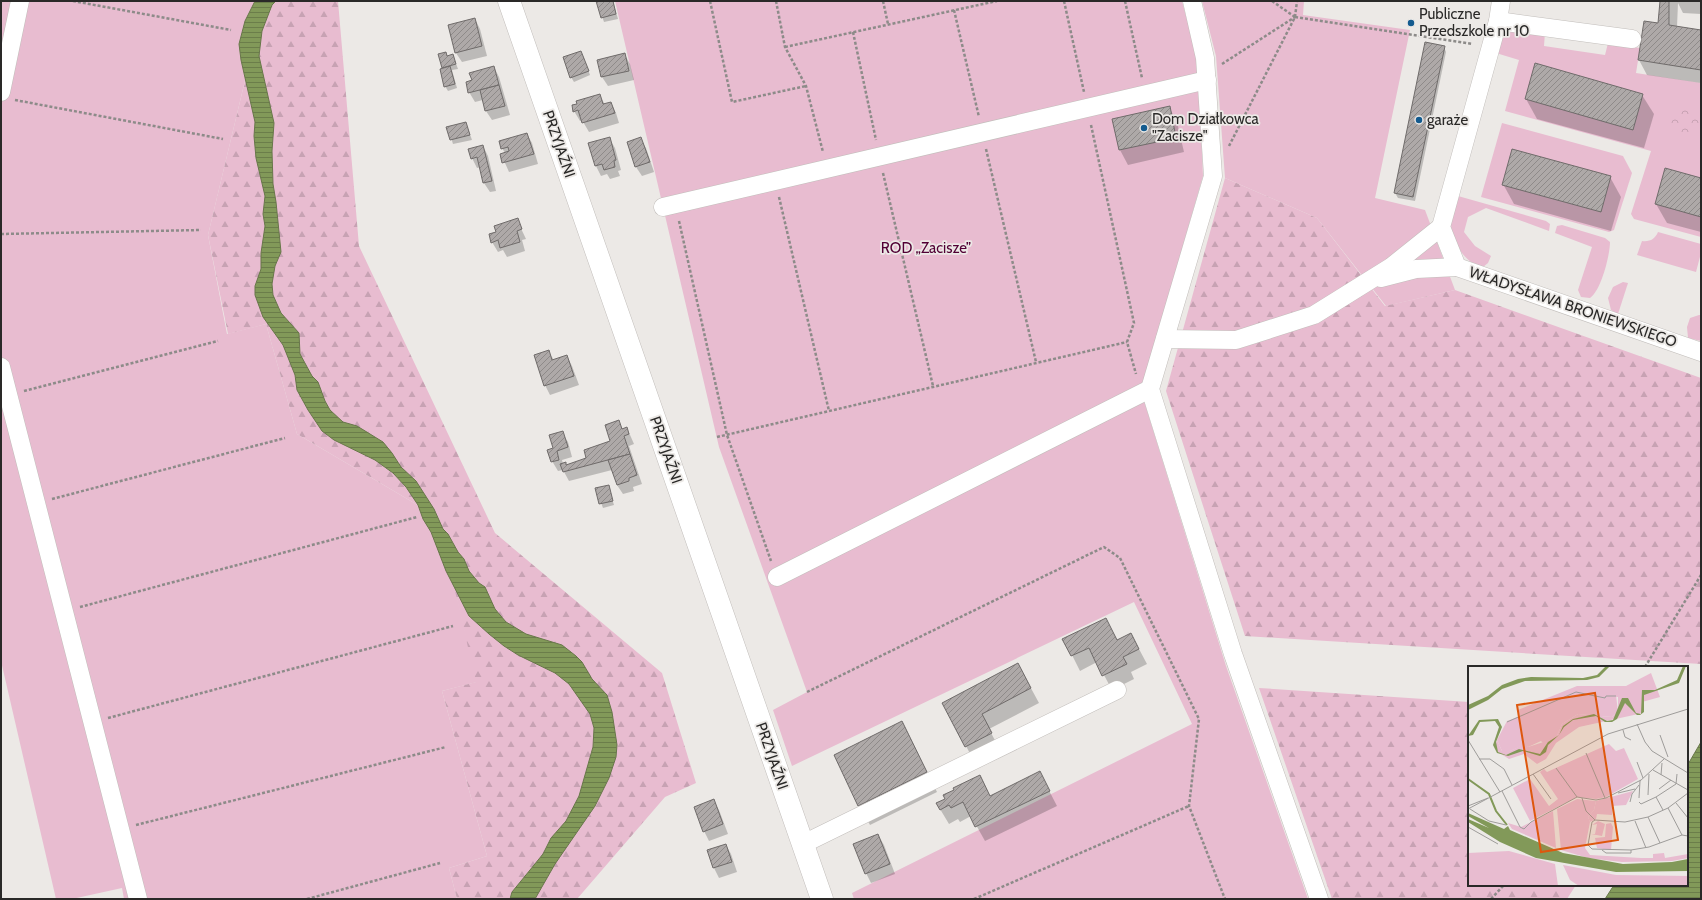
<svg xmlns="http://www.w3.org/2000/svg" width="1702" height="900" font-family="Cabin,sans-serif">
	<defs>
		<pattern id="forest-firs" width="22" height="20" patternUnits="userSpaceOnUse"><rect width="22" height="20" fill="#e8bcd0"/><path d="M5 1l3.5 6h-7zM16 11l3.5 6h-7z" fill="#c7a2b3"/></pattern>
		<pattern id="park-crowns" width="20" height="18" patternUnits="userSpaceOnUse"><rect width="20" height="18" fill="#e8bcd0"/><path d="M2 6a3 3 0 1 1 6 0M12 15a3 3 0 1 1 6 0" fill="none" stroke="#c7a2b3"/></pattern>
		<pattern id="water-rules" width="6" height="5" patternUnits="userSpaceOnUse"><rect width="6" height="5" fill="#829959"/><path d="M0 2.5h6" fill="none" stroke="#6b7d4a"/></pattern>
		<pattern id="building-hatch" width="6" height="6" patternUnits="userSpaceOnUse"><rect width="6" height="6" fill="#aea9a8"/><path d="M-1 1l2-2M0 6l6-6M5 7l2-2" fill="none" stroke="#8e8a89"/></pattern>
	</defs>
	<rect width="100%" height="100%" fill="#ece9e6"/>
	<g fill="#e8bcd0">
		<path d="M1,1H264L208,235L227,334L266,324L297,434L438,517L477,682L442,691L487,856L449,868L457,899H124L122,888L72,899H56L1,661Z"/>
		<path d="M615,1H1182L1198,61L1203,176L1141,391L1226,666L1308,899H854L852,893L1192,724L1134,602L792,766L773,710L807,692L719,447Z"/>
		<path d="M1202,1H1304L1303,15L1410,30L1375,198L1425,210L1455,290L1386,306L1317,218L1225,178L1216,56Z"/>
		<path d="M1507,30L1545,32L1544,46L1605,55L1608,43L1640,48L1636,73L1701,83V237L1634,219L1631,214L1651,151L1505,111L1519,60L1496,53L1503,34Z"/>
		<path d="M1502,123L1623,156L1632,173L1614,230L1609,232L1481,197Z"/>
		<path d="M1458,196L1546,221L1550,224L1549,231L1486,208L1468,217L1464,232L1475,246L1491,256L1488,263L1483,267C1466,265 1451,241 1451,224C1451,215 1455,205 1458,196Z"/>
		<path d="M1562,225L1605,238L1610,242C1610,255 1601,291 1590,298L1581,297L1578,290L1592,247L1555,233L1557,226Z"/>
		<path d="M1658,232L1701,244V253L1696,272L1637,255L1642,241C1650,242 1655,239 1658,232Z"/>
		<path d="M1623,282L1628,283L1618,314L1611,310L1608,298L1613,287Z"/>
		<path d="M1699,315H1701V341L1688,338L1687,327L1690,318Z"/>
	</g>
	<g fill="url(#forest-firs)">
		<path d="M264,1H338L359,246L495,533L662,673L696,783L665,797L577,899H457L449,868L487,856L442,691L476,682L438,517L297,434L266,324L228,334L208,235Z"/>
		<path d="M1225,178L1317,218L1385,306L1455,290L1701,378V664L1245,636L1166,391Z"/>
		<path d="M1259,688L1469,702V885H1576L1567,899H1332Z"/>
	</g>
	<circle fill="url(#park-crowns)" cx="1686" cy="120" r="16"/>
	<g fill="url(#water-rules)" stroke="#68774a">
		<path d="M255,1H276L272,5L262,31L259,56L274,123L272,151L273,184L276,202L281,252L275,266L272,284L273,295L281,313L299,333L300,354L312,376L318,382L325,401L330,410L343,422L357,426L383,442L392,453L401,467L416,481L434,509L443,529L448,534L458,552L464,559L469,571L479,583L485,587L495,609L506,622L526,634L562,645L576,656L582,662L592,679L607,695L612,712L617,745L616,757L609,778L595,806L555,864L535,899H510L512,892L530,870L543,854L551,838L566,821L579,796L593,747L594,728L590,714L569,684L555,673L518,655L504,646L489,634L469,616L446,571L431,532L423,519L418,505L406,487L393,473L375,460L334,440L322,431L308,410L297,390L295,375L283,345L263,317L255,295V286L261,269V253L265,226L263,214L265,196L256,158L254,136L255,122L241,60L239,44L245,21Z"/>
		<path d="M1701,742V899H1605L1614,885H1687V766Z"/>
	</g>
	<g fill="#0003">
		<path d="M597,1H613L618,19L604,22Z"/>
		<path d="M1661,1H1701V14L1683,13L1678,3L1677,27L1701,31V83L1647,75L1639,60L1659,24Z"/>
		<path d="M475,19L480,29L487,56L462,62L456,53L449,26Z"/>
		<path d="M1426,43L1444,47L1446,52L1415,201L1398,198L1395,193Z"/>
		<path d="M446,53L447,57L453,55L458,69L452,70L457,88L448,91L445,86L443,69L440,55Z"/>
		<path d="M625,55L630,64L634,80L608,86L602,77L599,61Z"/>
		<path d="M583,56L590,75L574,82L571,77Z"/>
		<path d="M1535,65L1642,95L1654,114L1644,148L1537,119L1526,99Z"/>
		<path d="M494,67L499,77L510,115L492,120L486,111L483,100L475,102L469,92L473,81Z"/>
		<path d="M600,95L605,105L611,103L616,113L619,123L589,132L582,120L580,121L574,111Z"/>
		<path d="M1169,107L1177,122L1184,152L1128,165L1120,150L1113,120Z"/>
		<path d="M466,123L472,140L453,144L448,128Z"/>
		<path d="M527,134L532,143L538,164L509,172L501,154L505,153L502,148Z"/>
		<path d="M609,138L615,148L621,170L618,171L620,176L610,179L607,174L601,176L596,166L589,144Z"/>
		<path d="M640,138L646,148L654,172L642,176L636,167Z"/>
		<path d="M483,146L488,156L496,191L490,192L484,183L481,167L477,168L472,158Z"/>
		<path d="M1610,177L1621,197L1611,231L1514,204L1503,184Z"/>
		<path d="M1701,179V232L1667,223L1656,204Z"/>
		<path d="M517,220L526,239L522,240L525,251L507,257L503,250L498,252L492,242L497,233Z"/>
		<path d="M548,351L554,360L567,356L572,366L579,385L550,395L545,385Z"/>
		<path d="M618,422L623,429L627,428L634,444L629,446L642,484L633,487L634,491L623,494L617,485L612,470L569,481L563,470L558,471L552,461L554,449L562,433L568,442L572,457L562,460L563,464H565L566,466L587,459L611,442Z"/>
		<path d="M608,486L614,505L603,508L596,489Z"/>
		<path d="M1106,619L1118,641L1131,634L1147,664L1131,672L1134,679L1112,690L1097,662L1080,671L1064,639Z"/>
		<path d="M1026,679L1039,703L989,729L999,748L974,761L943,703Z"/>
		<path d="M902,723L937,792L870,825L859,805Z"/>
		<path d="M1040,773L1057,806L985,841L971,816L960,822L958,819L949,824L940,809L946,799L979,776L990,796Z"/>
		<path d="M714,801L719,810L728,834L709,841L704,831Z"/>
		<path d="M878,835L884,845L895,874L871,883L866,873Z"/>
		<path d="M726,845L731,854L737,872L719,878L714,868L708,850Z"/>
	</g>
	<g fill="url(#building-hatch)" stroke="#6f6b6a">
		<path d="M596,1H613L616,14L601,18Z"/>
		<path d="M1660,1H1669V25L1701,30V70L1638,60L1644,21L1658,23Z"/>
		<path d="M475,18L482,46L455,53L448,25Z"/>
		<path d="M1425,42L1445,46L1413,197L1394,193Z"/>
		<path d="M581,51L589,71L570,78L563,57Z"/>
		<path d="M446,52L447,56L453,54L456,64L442,68L438,54Z"/>
		<path d="M625,53L629,71L601,77L597,60Z"/>
		<path d="M1535,63L1643,94L1633,130L1525,99Z"/>
		<path d="M450,66L455,84L444,87L440,69Z"/>
		<path d="M494,66L499,85L468,93L466,82L472,80L469,73Z"/>
		<path d="M499,85L505,106L485,111L480,90Z"/>
		<path d="M600,94L603,104L611,102L615,113L582,123L578,110L573,112L572,105L577,104L576,101Z"/>
		<path d="M1170,106L1176,138L1119,150L1112,119Z"/>
		<path d="M466,122L470,135L450,140L446,127Z"/>
		<path d="M527,133L534,154L502,163L500,154L509,151L508,147L501,149L499,141Z"/>
		<path d="M610,137L616,160L614,161L615,167L604,170L602,164L595,166L588,143Z"/>
		<path d="M641,137L650,162L635,167L627,142Z"/>
		<path d="M483,145L492,181L483,183L477,157L471,159L468,149Z"/>
		<path d="M1512,149L1611,176L1601,212L1502,185Z"/>
		<path d="M1665,168L1701,178V217L1655,204Z"/>
		<path d="M518,218L522,229L517,231L520,242L500,248L498,240L491,243L489,234L496,232L494,226Z"/>
		<path d="M549,350L552,360L567,355L574,376L544,386L534,355Z"/>
		<path d="M619,420L622,429L627,427L629,434L624,436L630,454L563,472L560,464L566,462V465L586,458L584,450L610,441L605,425Z"/>
		<path d="M563,431L568,447L557,451L559,460L551,462L547,450L553,448L549,435Z"/>
		<path d="M630,454L637,475L629,478V481L617,485L608,460Z"/>
		<path d="M609,485L613,501L599,504L595,488Z"/>
		<path d="M1106,618L1117,640L1131,633L1139,649L1123,657L1127,664L1102,676L1089,648L1071,656L1062,639Z"/>
		<path d="M1018,663L1031,688L982,714L992,733L965,747L942,703Z"/>
		<path d="M902,721L927,772L858,806L834,755Z"/>
		<path d="M1040,771L1050,791L975,827L963,802L951,808L949,805L940,810L936,803L945,799L943,795L954,790L953,788L980,775L990,796Z"/>
		<path d="M714,799L723,824L703,832L694,807Z"/>
		<path d="M878,834L890,864L865,874L853,844Z"/>
		<path d="M726,844L732,862L713,868L707,850Z"/>
	</g>
	<g fill="none" stroke-linecap="round" stroke-linejoin="round">
		<defs>
			<g id="minor">
				<path d="M1192,1L1205,58L1213,176L1150,389L1233,654L1319,899"/>
				<path d="M1501,1L1498,21L1441,227L1457,267L1701,352"/>
				<path d="M1498,21L1632,39"/>
				<path d="M1,92L20,1"/>
				<path d="M663,207L1207,80"/>
				<path d="M1381,278L1416,269L1457,267"/>
				<path d="M1165,339L1236,340L1314,315L1391,267L1441,227"/>
				<path d="M1,367L138,899"/>
				<path d="M777,577L1150,389"/>
				<path d="M803,844L1117,690"/>
			</g>
			<path id="major" d="M509,1L822,899"/>
		</defs>
		<use href="#minor" stroke="#c2bebb" stroke-width="19"/>
		<use href="#major" stroke="#c2bebb" stroke-width="23"/>
		<g stroke="#8d8b89" stroke-width="2.5" stroke-dasharray="3 2" stroke-linecap="butt">
			<path d="M73,1L231,30"/>
			<path d="M710,1L732,102L806,86"/>
			<path d="M776,1L785,47L806,86L823,152"/>
			<path d="M883,1L888,24"/>
			<path d="M1064,1L1084,92"/>
			<path d="M1125,1L1142,78"/>
			<path d="M1272,1L1295,17"/>
			<path d="M954,10L979,117"/>
			<path d="M1295,17L1297,1"/>
			<path d="M853,32L876,140"/>
			<path d="M785,47L997,1"/>
			<path d="M1222,64L1295,17"/>
			<path d="M15,100L223,139"/>
			<path d="M1091,125L1134,323L1127,342L1136,374"/>
			<path d="M1229,146L1295,17L1473,44"/>
			<path d="M986,149L1036,362"/>
			<path d="M883,173L933,386"/>
			<path d="M779,197L829,411"/>
			<path d="M679,221L727,435L771,561"/>
			<path d="M1,234L201,230"/>
			<path d="M24,391L218,341"/>
			<path d="M717,437L1127,342"/>
			<path d="M52,499L285,438"/>
			<path d="M80,607L417,517"/>
			<path d="M1645,667L1701,575"/>
			<path d="M807,692L1104,547L1120,558L1199,719L1189,806L1225,899"/>
			<path d="M108,718L453,626"/>
			<path d="M136,825L446,747"/>
			<path d="M307,899L440,863"/>
			<path d="M974,899L1189,806"/>
			<path d="M1491,899L1504,885"/>
		</g>
		<use href="#minor" stroke="#fff" stroke-width="18"/>
		<use href="#major" stroke="#fff" stroke-width="22"/>
	</g>
	<g fill="#145b8f" stroke="#ece9e6" stroke-width="1.5">
		<circle cx="1411" cy="23" r="4"/>
		<circle cx="1419" cy="120" r="4"/>
		<circle cx="1144" cy="128" r="4"/>
	</g>
	<g text-anchor="middle" stroke-width="3.5" stroke-linejoin="round" paint-order="stroke">
		<g font-size="15" fill="#2a2928" stroke="#ece9e6" text-anchor="start">
			<text x="1419" y="19">Publiczne<tspan x="1419" dy="17">Przedszkole nr 10</tspan></text>
			<text x="1152" y="124">Dom Działkowca<tspan x="1152" dy="17">"Zacisze"</tspan></text>
			<text x="1427" y="125">garaże</text>
		</g>
		<g font-size="15" fill="#2a2928" stroke="#ece9e6">
			<text transform="translate(559 144) rotate(71)" y="5">PRZYJAŹNI</text>
			<text transform="translate(1573 307) rotate(19)" y="5">WŁADYSŁAWA BRONIEWSKIEGO</text>
			<text transform="translate(666 450) rotate(71)" y="5">PRZYJAŹNI</text>
			<text transform="translate(772 756) rotate(71)" y="5">PRZYJAŹNI</text>
		</g>
		<g font-size="15" fill="#520035" stroke="#ece9e6">
			<text x="926" y="253">ROD „Zacisze”</text>
		</g>
	</g>
	<g transform="translate(1468 666)">
		<rect width="220" height="220" fill="#ece9e6"/>
		<path d="M109,20H130L131,30L148,29L150,46L144,51L110,48L94,58L88,72L75,77L73,75L60,81L58,78L42,85H34L29,74L39,55L52,50L50,44ZM141,78L148,85L156,82L170,113L138,131L128,133L109,131L62,155L45,122L62,113L81,140L90,133L72,106L76,103L79,106ZM165,125L158,139L144,140V149L129,148L128,153L122,156L120,151L126,144L128,135ZM130,155L137,158L134,170L123,168H127L129,158L124,159ZM143,157L145,161L143,184L129,182L127,172L137,171L138,158Z" fill="#e8bcd0"/>
		<path d="M183,7L192,31L174,36L175,47L111,61L88,77L78,93L69,98L56,88L41,93L30,86L27,80L29,74L34,85H42L58,77L60,81L88,72L94,58L110,48L144,51L150,46V31L130,30V20H158ZM109,133L128,135L126,144L120,151L122,156L117,182L122,189L173,192H185V188L196,187L197,192L220,188V192L204,195L154,196L120,192L93,184L89,143ZM85,145L88,182L44,163L40,157L53,161ZM41,185L87,198L90,220H0V187ZM95,199L148,209L220,210V220H111L102,214Z" fill="#e8bcd0"/>
		<path d="M138,0H142L131,11L119,14L57,15L34,23L20,34L0,44V39L20,30L34,19L50,13L63,11L115,12L129,9ZM215,0H218L211,17L176,29V46L172,49H169L157,37L149,53L144,56H137L128,50L105,54L96,61L91,69L80,79L78,86L72,90L55,85L40,90L29,87L25,79L31,61L27,55L12,56L5,69L0,70L11,54L30,53L34,61L28,76L30,86L38,89L51,83L72,88L80,76L91,69L95,60L105,53L126,48L139,55L145,54L154,32H160L168,47L173,48L174,24H187L209,14ZM0,147L36,163L40,160L42,164L95,187L155,198L204,196L220,193V205L148,206L68,192L32,176L0,156V153L21,162L0,150Z" fill="#829959"/>
		<path fill="none" stroke="#829959" stroke-width="2" d="M0,113L21,128L28,145L39,159"/>
		<path fill="none" stroke="#9e9c9a" stroke-width="1" d="M39,56L108,26L137,32L138,30H148M169,58L177,76L184,85L220,107M155,64L157,71L163,74M192,69L200,91M0,74L32,126M118,87L137,132M11,93H22L36,103L44,119M169,96L175,112M88,102L109,131M185,104L220,124M65,108L83,133M193,109L194,97M191,123L203,114M34,125L52,161L56,163L63,156L109,131L128,134L138,132L173,114M150,127L167,123M220,127L200,142L180,151L157,156L127,154L124,156L120,179L124,183L163,184L181,181L214,169L220,170M180,129L181,108M188,131L195,144M114,132L118,145L127,154M171,132L172,115L196,93M162,136L164,128L171,119M171,136L173,138L188,131L208,118L209,108M208,137L220,152M0,140L20,132M200,142L214,169M0,143L140,68L220,43M2,143L21,155L38,159M180,151L192,177M167,155L178,182M0,161L30,178M134,184L138,187H163V184"/>
		<path fill="#de570d" fill-opacity="0.15" stroke="#de570d" stroke-width="2" d="M127,27L150,174L73,186L49,39Z"/>
		<rect width="220" height="220" fill="none" stroke="#2a2928" stroke-width="2"/>
	</g>
	<rect width="1702" height="900" fill="none" stroke="#2a2928" stroke-width="4"/>
</svg>
